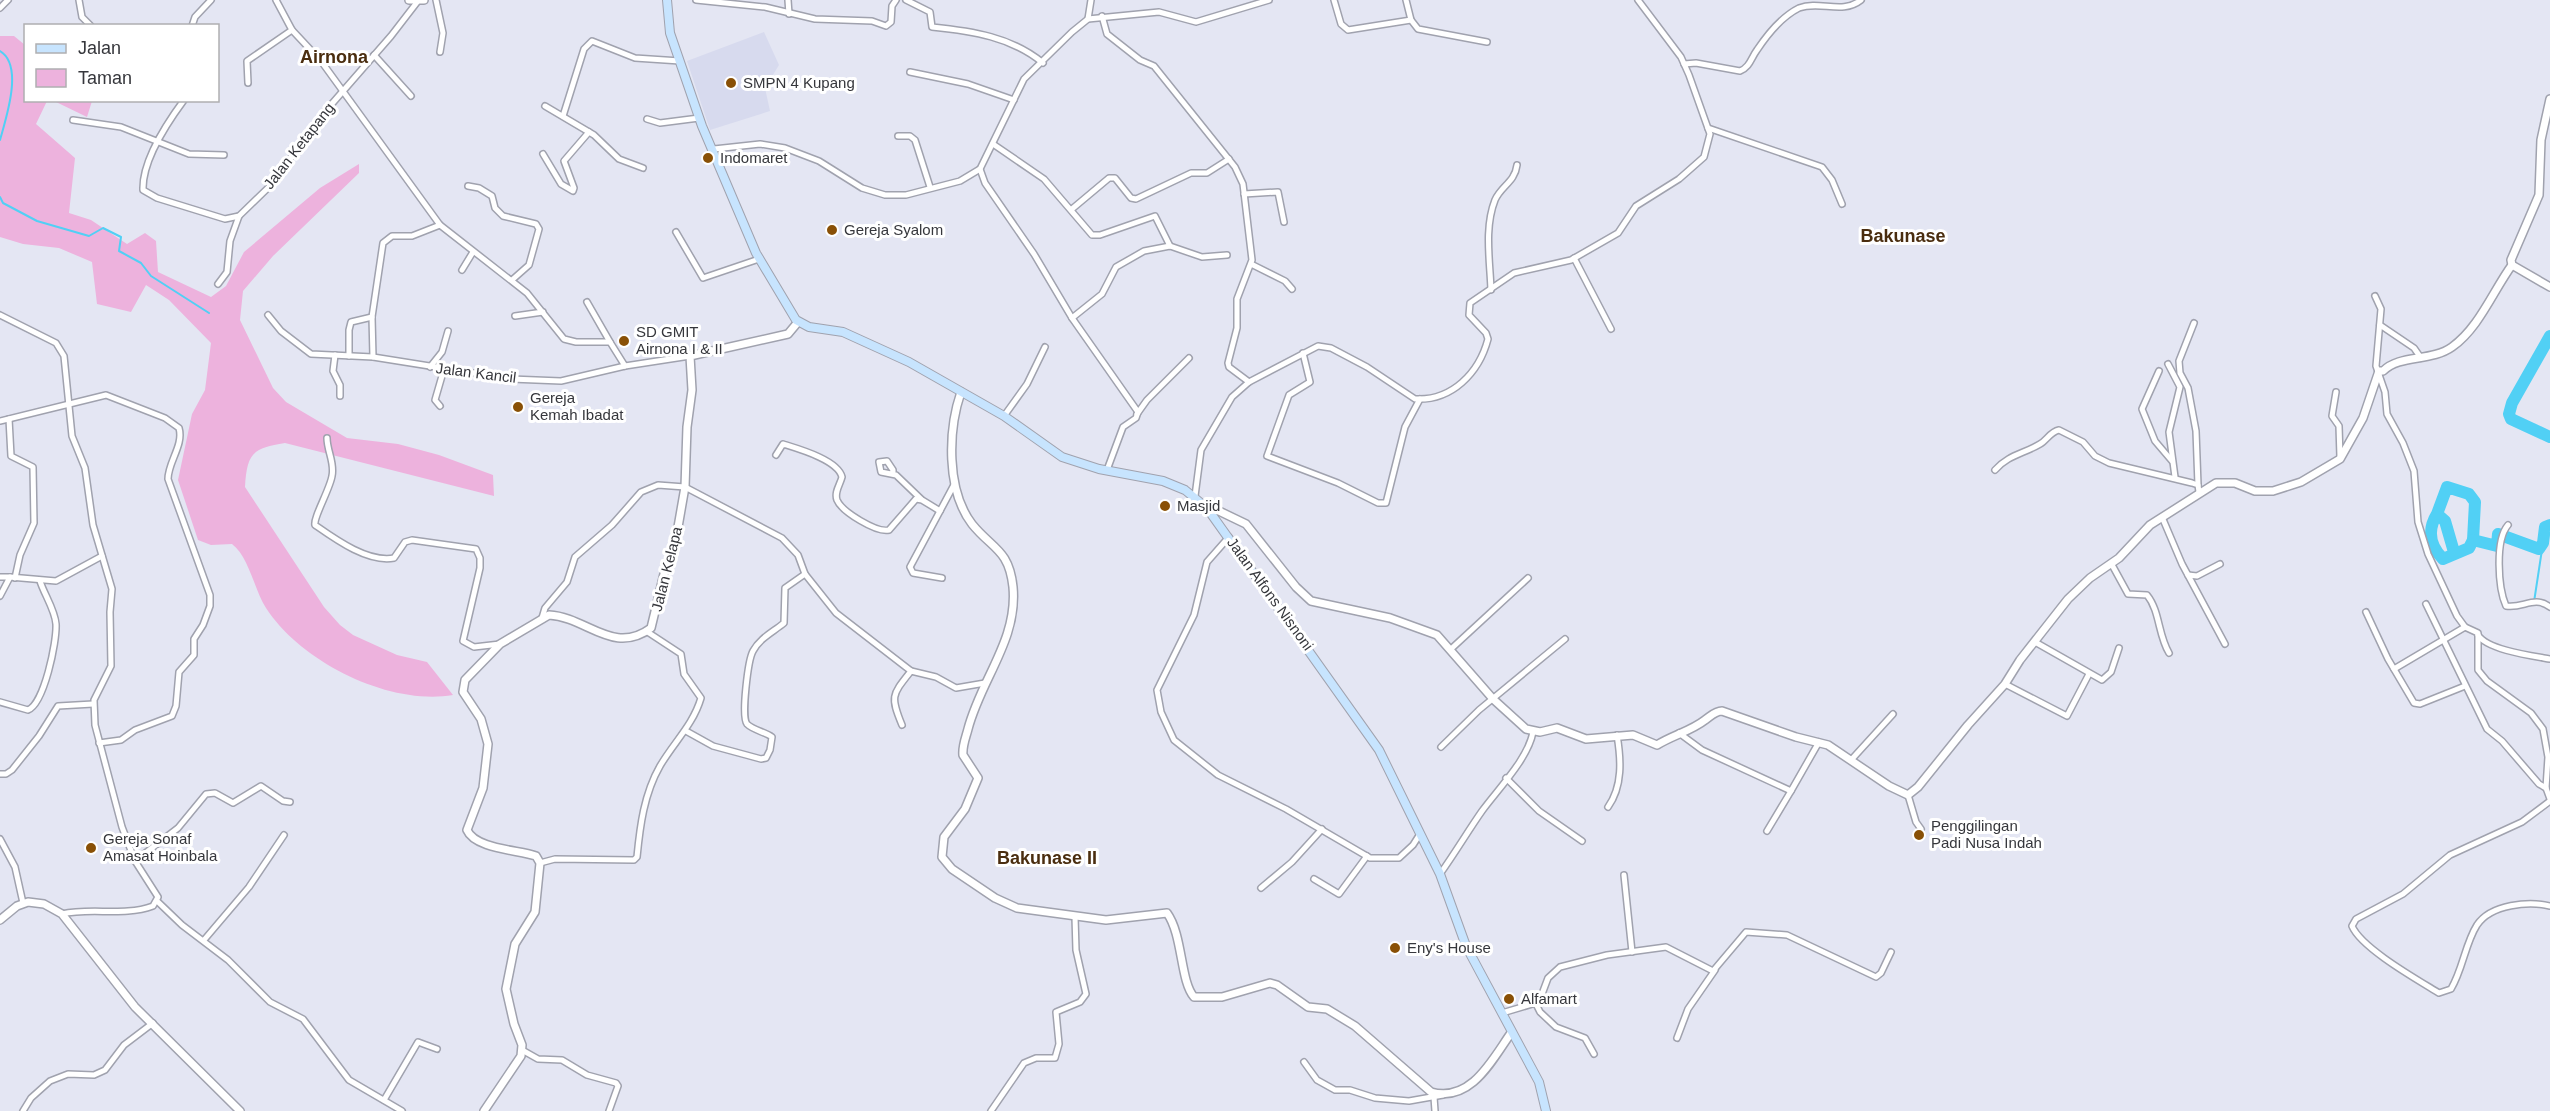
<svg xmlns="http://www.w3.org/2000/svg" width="2550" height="1111" font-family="Helvetica,sans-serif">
	<rect width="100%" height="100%" fill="#e4e6f3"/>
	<path fill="#d7daee" d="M764,32L779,65L765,88L770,111L710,130L687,61Z"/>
	<g fill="#edb2dd">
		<path d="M0,36H14L25,45L26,100L47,101L36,124L75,158L69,213L91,220L127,244L145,233L156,241L158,272L211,297L226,286L244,252L320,188L359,164V173L273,256L243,291L240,320L273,388L286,402L347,438L398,444L439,455L493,475L494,496L285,443C252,448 247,454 245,487L324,607L340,625L353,635L397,655L427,662L453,695C389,706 301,662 266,608C254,589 249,557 232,544L211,545L198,540L178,480L192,414L205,390L211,343L169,300L146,285L131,312L97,304L92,262L59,248L23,244L0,237Z"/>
		<path d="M54,101H92L87,117Z"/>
	</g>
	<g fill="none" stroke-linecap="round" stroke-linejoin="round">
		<g stroke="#51d0f5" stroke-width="2">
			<path d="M0,51C24,65 6,118 0,140"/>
			<path d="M0,197L3,203L37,221L89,236L103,228L121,237L119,251L141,263L151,276L209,313"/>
			<path d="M2534,602L2543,543"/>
		</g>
		<g stroke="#51d0f5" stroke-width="12">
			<path d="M2550,336L2512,403L2509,414L2511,419L2550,437"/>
			<path d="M2437,514C2427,530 2430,546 2443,559L2469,548L2473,540L2475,502L2469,494L2447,487L2437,514L2445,521L2454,552"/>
			<path d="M2473,540L2497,546L2498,534L2539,549L2543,543L2545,527L2550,525"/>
		</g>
		<defs>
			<g id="minor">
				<path d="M79,0L82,17L91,26"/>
				<path d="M276,0L292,30L321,61L440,225L527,293L564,339L576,342H610L625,366"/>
				<path d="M436,0L443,33L440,52"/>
				<path d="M696,0L765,7L815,19L872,21L886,26L891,22L892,6L896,0"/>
				<path d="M788,0L789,14"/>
				<path d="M906,0L930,12L932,27C972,31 1012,37 1043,63"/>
				<path d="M1334,0L1341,24L1348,30L1411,20"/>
				<path d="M1406,0L1411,20L1418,29L1487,42"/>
				<path d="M0,8L8,0"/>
				<path d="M1102,16L1107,34L1140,60L1154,66L1235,167L1243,184L1252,260L1237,299V328L1228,363L1229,367L1249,382"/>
				<path d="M1088,19L1091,0"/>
				<path d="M192,26L195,17L211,0"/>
				<path d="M374,55L411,96"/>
				<path d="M1684,64L1696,63L1740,71C1750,67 1751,58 1757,50C1767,35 1783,16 1799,8C1820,0 1842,15 1861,0"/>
				<path d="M910,72L968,84L1014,100"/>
				<path d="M248,83L247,61L292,30"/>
				<path d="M184,100C167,123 142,161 143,190L157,198L225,219L239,216L270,186L323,114L391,36L418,1"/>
				<path d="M545,106L594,135L619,159L643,168"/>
				<path d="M563,116L584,49L592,41L635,58L680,61"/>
				<path d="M647,119L660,123L699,118"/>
				<path d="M73,120L121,127L189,154L224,155"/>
				<path d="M1708,128L1822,167L1832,180L1842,204"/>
				<path d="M898,136H910L915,140L930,187"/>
				<path d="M993,144L1044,179L1092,235H1100L1155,216L1170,246"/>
				<path d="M714,149L760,144L785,148L819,161L862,188L885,195H906L960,181L980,169L1024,79L1072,32L1088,19L1159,12L1196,22L1269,0"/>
				<path d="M543,154L561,184L573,191L574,188L564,161L589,132"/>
				<path d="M980,169L985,183L1034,254L1072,318L1138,412L1136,418L1123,427L1107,470"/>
				<path d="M468,186L479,188L492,196L495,208L503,216L536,224L539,229L529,265L512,280"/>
				<path d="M1244,194L1278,192L1284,222"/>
				<path d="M1072,209L1109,178H1115L1131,198L1136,199L1191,173H1207L1229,159"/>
				<path d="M676,232L703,278L759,259"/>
				<path d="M1574,258L1611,329"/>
				<path d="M1251,264L1285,281L1292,289"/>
				<path d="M462,270L473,252"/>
				<path d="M218,284L227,272L230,241L239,216"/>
				<path d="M1491,290C1490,261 1484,228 1495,200C1501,186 1515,182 1517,165"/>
				<path d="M2375,296L2381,309L2376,366L2385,392L2387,414L2403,443L2414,471L2418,522L2428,554L2457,616L2465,627L2478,633V670L2487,681L2531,713L2543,729L2548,757L2546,788L2550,799"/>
				<path d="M587,302L610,342"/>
				<path d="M0,315L56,343L64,356L72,436L85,468L93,525L112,589L110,612L111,666L94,700L95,725L122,827L135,861L158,897L153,906C123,917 92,907 62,914"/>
				<path d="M268,315L281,331L311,354L373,357L511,379L561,381L625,366L690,356"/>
				<path d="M515,316L543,312"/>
				<path d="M1072,318L1102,294L1116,267L1144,251L1170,246L1202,257L1227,255"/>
				<path d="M2194,323L2179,361L2180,373L2188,388L2196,431L2198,485"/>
				<path d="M2380,325L2414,348L2421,358"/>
				<path d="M1303,353L1310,382L1289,395L1267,456L1338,483L1378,503H1386L1405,427L1420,399"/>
				<path d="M335,355L333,371L340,385V396"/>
				<path d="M349,356V330L351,322L372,317"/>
				<path d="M373,357L372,317L383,243L392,236H412L440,225"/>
				<path d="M2168,364L2180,387L2169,432L2175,477"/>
				<path d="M430,367L442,352L448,331"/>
				<path d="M2159,371L2142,409L2155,441L2172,461"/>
				<path d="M2336,392L2332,416L2339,426L2340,457"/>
				<path d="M440,406L435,400L444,369"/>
				<path d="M1137,414L1147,400L1189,358"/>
				<path d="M1004,416L1027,384L1045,347"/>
				<path d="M9,419L11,456L33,467L34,523L20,555L15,578"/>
				<path d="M0,421L106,395L165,418L179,428C184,445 168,462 168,479L210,595V606L203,625L194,639V655L179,672L176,706L172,716L135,730L121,740L99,743"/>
				<path d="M327,438C327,451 335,463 332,476C330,489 313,518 315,525C335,539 368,563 394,558L405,542L412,540L476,549L480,558V568L463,641L474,647L500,644"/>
				<path d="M776,455L783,444C799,449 838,460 842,477C840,485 834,492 837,500C842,512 877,533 889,530L916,499L922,500L940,511"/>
				<path d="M1995,470C2008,455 2023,454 2040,444C2047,440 2050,432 2059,430L2083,442L2095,456L2109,463L2192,483L2198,485L2199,492"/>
				<path d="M893,474V470L887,461L879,462L881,472L896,475L921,499"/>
				<path d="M1195,496L1201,450L1232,397L1249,382L1318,346L1331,348L1367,367L1415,399C1452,401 1479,373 1488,339L1486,333L1469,315L1470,303L1514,273L1571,260L1618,233L1636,206L1679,179L1704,157L1710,134L1689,75L1681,57L1638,0"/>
				<path d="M2162,517L2182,564L2225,644"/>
				<path d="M2508,525C2495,540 2498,588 2506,606C2523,609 2534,595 2550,607"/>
				<path d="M1229,537L1207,562L1194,615L1157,690L1161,712L1174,740L1218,775L1286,809L1370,858H1399L1413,845L1420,834"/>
				<path d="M2111,563L2128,594L2147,595C2160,611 2158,635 2169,653"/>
				<path d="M2188,575L2197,576L2220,564"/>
				<path d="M0,577H10L0,596"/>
				<path d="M10,577L56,581L102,556"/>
				<path d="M942,578L913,573L910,567L955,483"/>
				<path d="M2426,604L2487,729L2502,741L2539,784L2546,788"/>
				<path d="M2366,612L2388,659L2414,703L2420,704L2465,686"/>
				<path d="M542,618L545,608L567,582L575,557L612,525L641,492L658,485L685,487L782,538L798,555L805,574L836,613L911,671L936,677L956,688L985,683"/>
				<path d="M2478,635C2487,650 2533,656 2550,659"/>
				<path d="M2035,642L2102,680L2111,672L2119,648"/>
				<path d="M1451,649L1528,578"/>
				<path d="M2394,669L2465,627"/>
				<path d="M2005,684L2067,716L2089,674"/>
				<path d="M0,702L28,710C44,704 57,642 56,624C55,610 44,594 40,581"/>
				<path d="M902,725C890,696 892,695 911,671"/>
				<path d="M686,731L713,746L761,759L766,758L770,750L772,737C765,732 753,730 747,724C741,717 748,660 753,651C760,638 773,632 784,623L785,588L805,574"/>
				<path d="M1679,733L1702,750L1791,791L1819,742"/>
				<path d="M1441,747L1479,710L1565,639"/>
				<path d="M1852,759L1893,714"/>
				<path d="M0,774H6L12,770L39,736L58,706L93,704"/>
				<path d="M1506,778L1539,811L1582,841"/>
				<path d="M1908,795L1916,822L1921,829"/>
				<path d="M2550,801L2522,822L2450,855L2403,894L2356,919L2352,926C2361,948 2418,980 2439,993L2451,989C2463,969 2465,944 2477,925C2491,904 2529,901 2550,906"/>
				<path d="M1608,807C1623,786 1621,759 1617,735"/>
				<path d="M1767,831L1791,791"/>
				<path d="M0,839L15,867L23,903"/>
				<path d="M135,861L178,828L206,794L215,793L233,803L261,786L283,801L290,802"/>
				<path d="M540,863L555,859L634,860L637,857C640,826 644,794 660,766C674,742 693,725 701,698L684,674L681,654L646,631"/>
				<path d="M1440,874C1455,853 1468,831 1482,811C1498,789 1528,759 1533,732"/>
				<path d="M1624,875L1632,952"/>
				<path d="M1314,879L1339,894L1367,856"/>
				<path d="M1261,888L1292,862L1322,829"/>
				<path d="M157,901L182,925L228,960L270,1002L303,1019L349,1080L402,1111"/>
				<path d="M204,940L249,887L284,835"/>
				<path d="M1536,1004L1540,1012L1556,1027L1585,1038L1594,1054"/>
				<path d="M1502,1013L1539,1002L1548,978L1560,967L1607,955L1666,947L1713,971L1746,932L1787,935L1876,977L1881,973L1891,952"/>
				<path d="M1677,1038L1688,1009L1715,970"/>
				<path d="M522,1050L538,1059L562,1060L587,1075L616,1083L618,1086L609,1111"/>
				<path d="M1304,1062L1317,1080L1335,1090H1350L1375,1098L1409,1101L1443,1095"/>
				<path d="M1434,1097L1435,1111"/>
				<path d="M384,1100L418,1042L437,1049"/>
				<path d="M23,1111L31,1098L50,1081L68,1074L94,1075L105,1070L124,1045L153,1023"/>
				<path d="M991,1111L1024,1063L1036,1058H1055L1059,1044L1056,1012L1080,1002L1086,994L1076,950L1075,917"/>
			</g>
			<g id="tertiary">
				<path d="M409,0H424"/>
				<path d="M2550,99L2541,140L2539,195L2511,260L2512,265L2550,287"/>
				<path d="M961,392C948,430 946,490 972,524C992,549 1009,549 1013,587C1018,640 981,679 968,729C966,737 962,746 963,755L978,778L965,809L944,837L942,857L952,869L995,898L1017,908L1106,920L1167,913C1183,935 1180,981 1194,997H1222L1270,983L1277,985L1308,1007L1327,1009L1355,1026L1431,1092C1471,1103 1492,1060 1511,1033"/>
				<path d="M1208,509L1219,511L1246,524L1296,587L1311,601L1390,618L1437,635L1493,699L1526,729L1540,732L1557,728L1586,739L1633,735L1657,745C1673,735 1691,731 1705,720C1711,716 1715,711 1722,711L1796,737L1828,745L1889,786L1908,795L1918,787L1968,725L2005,684L2020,660L2068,599L2090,578L2119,558L2150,525L2216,483H2235L2255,491H2273L2301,482L2340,459L2363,418L2379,371H2383C2400,354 2431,362 2452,347C2479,328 2493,291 2512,265"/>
				<path d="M0,920L17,906L28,902L44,904L62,914L135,1007L240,1111"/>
				<path d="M484,1111L521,1056L522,1045L514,1024L506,989L515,944L535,912L540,863L536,856C519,850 475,849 467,830L483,788L488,744L481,719L463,692L465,680L500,644L549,615C587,617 613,656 651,628L664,574L674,550L685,487L687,427L692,390L690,356L788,334L798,322"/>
			</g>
			<path id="secondary" d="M667,0L670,33L702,126L756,253L796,320L809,327L843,332L909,362L1004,416L1062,457L1099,469L1163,481L1185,490L1207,508L1379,750L1440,874L1466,946L1539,1082L1546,1111"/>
		</defs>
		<use href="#minor" stroke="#a0a2ae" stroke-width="8"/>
		<use href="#tertiary" stroke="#a0a2ae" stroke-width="10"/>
		<use href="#secondary" stroke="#a0a2ae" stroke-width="10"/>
		<use href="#minor" stroke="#fff" stroke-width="5"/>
		<use href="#tertiary" stroke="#fff" stroke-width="7"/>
		<use href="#secondary" stroke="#c7e4fe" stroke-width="8"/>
	</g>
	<g fill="#895006" stroke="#fff" stroke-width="2">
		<circle cx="731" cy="83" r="6"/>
		<circle cx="708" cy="158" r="6"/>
		<circle cx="832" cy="230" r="6"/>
		<circle cx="624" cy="341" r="6"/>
		<circle cx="518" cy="407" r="6"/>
		<circle cx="1165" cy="506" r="6"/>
		<circle cx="1919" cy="835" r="6"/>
		<circle cx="91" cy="848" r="6"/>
		<circle cx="1395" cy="948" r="6"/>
		<circle cx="1509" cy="999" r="6"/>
	</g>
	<g text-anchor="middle" stroke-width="6" stroke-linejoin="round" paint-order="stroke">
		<g font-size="15" fill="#36373c" stroke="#fff" text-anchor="start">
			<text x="743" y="88">SMPN 4 Kupang</text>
			<text x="720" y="163">Indomaret</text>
			<text x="844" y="235">Gereja Syalom</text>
			<text x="636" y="337">SD GMIT<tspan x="636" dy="17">Airnona I &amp; II</tspan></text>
			<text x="530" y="403">Gereja<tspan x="530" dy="17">Kemah Ibadat</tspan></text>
			<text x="1177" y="511">Masjid</text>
			<text x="1931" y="831">Penggilingan<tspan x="1931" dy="17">Padi Nusa Indah</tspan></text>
			<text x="103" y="844">Gereja Sonaf<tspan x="103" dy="17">Amasat Hoinbala</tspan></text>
			<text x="1407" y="953">Eny's House</text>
			<text x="1521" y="1004">Alfamart</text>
		</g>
		<g font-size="15" fill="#36373c" stroke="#fff">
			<text transform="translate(299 146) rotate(-52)" y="5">Jalan Ketapang</text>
			<text transform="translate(476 373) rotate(7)" y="5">Jalan Kancil</text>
			<text transform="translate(667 569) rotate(-76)" y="5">Jalan Kelapa</text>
			<text transform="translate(1270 594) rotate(54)" y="5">Jalan Alfons Nisnoni</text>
		</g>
		<g font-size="18" font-weight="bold" fill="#4a2d0f" stroke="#fff">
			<text x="334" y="63">Airnona</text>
			<text x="1903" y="242">Bakunase</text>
			<text x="1047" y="864">Bakunase II</text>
		</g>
	</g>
	<rect x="24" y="24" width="195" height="78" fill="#ffffff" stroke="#afafb1" stroke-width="1.5"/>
	<rect x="36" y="44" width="30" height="9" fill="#c7e4fe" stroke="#afafb1" stroke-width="1.5"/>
	<text x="78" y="54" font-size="18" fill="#36373c">Jalan</text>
	<rect x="36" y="69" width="30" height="18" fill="#edb2dd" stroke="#afafb1" stroke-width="1.5"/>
	<text x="78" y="84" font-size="18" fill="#36373c">Taman</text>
</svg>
